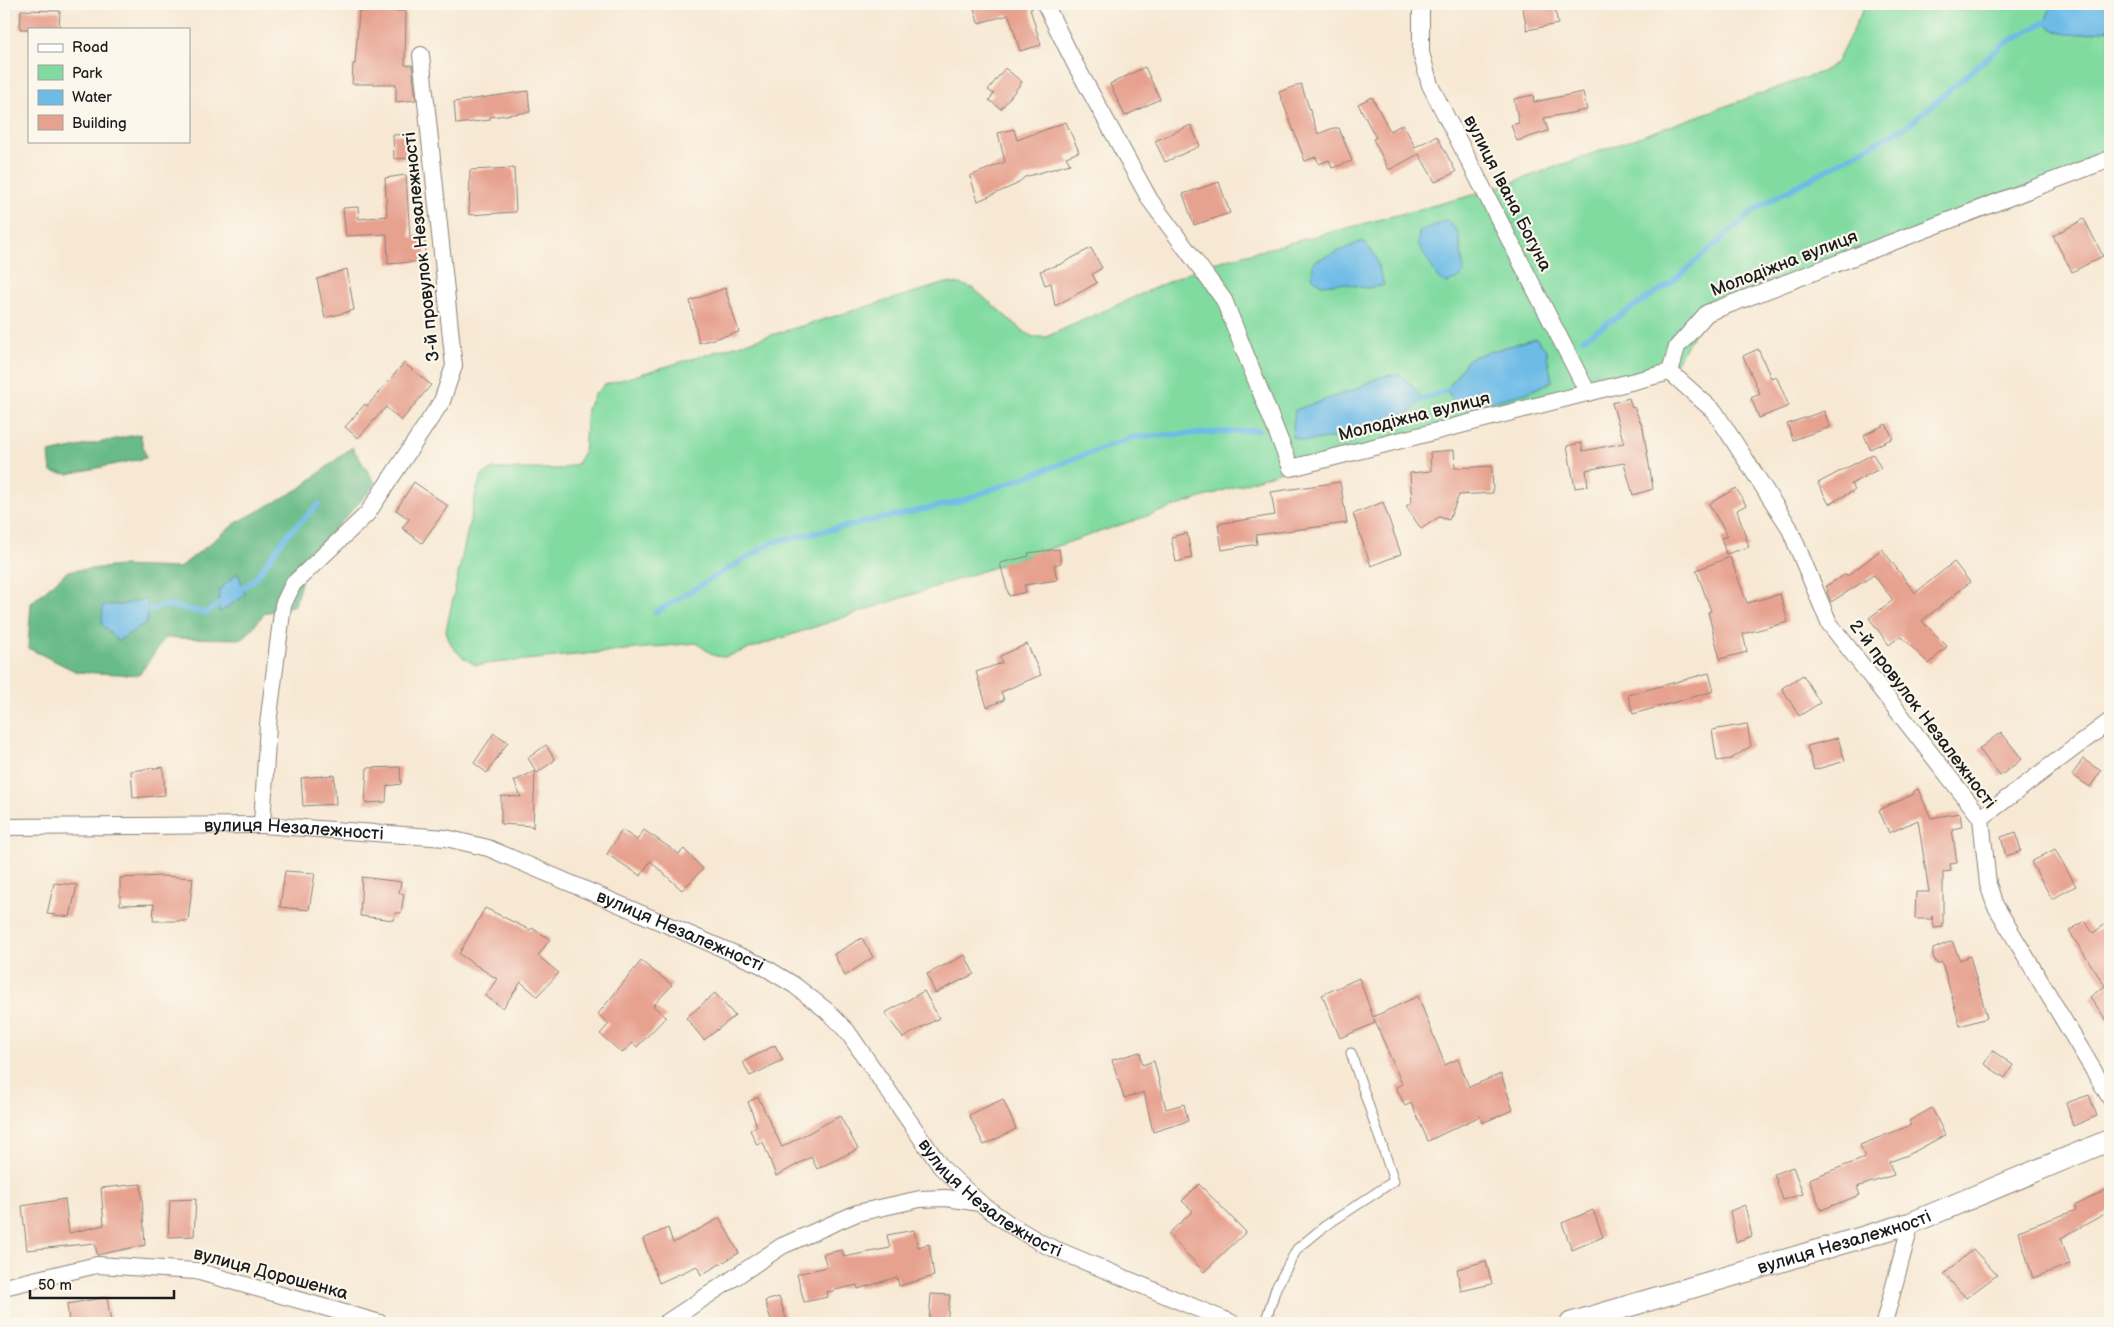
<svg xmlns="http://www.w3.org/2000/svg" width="2114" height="1327" font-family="'Balsamiq Sans',sans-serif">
	<rect width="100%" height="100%" fill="#fbf7ec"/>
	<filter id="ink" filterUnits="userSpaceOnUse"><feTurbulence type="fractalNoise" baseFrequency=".02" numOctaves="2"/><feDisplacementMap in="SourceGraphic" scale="10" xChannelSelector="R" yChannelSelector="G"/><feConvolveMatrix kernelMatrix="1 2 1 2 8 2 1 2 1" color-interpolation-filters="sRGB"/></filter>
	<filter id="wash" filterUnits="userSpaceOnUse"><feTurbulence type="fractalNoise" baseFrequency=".0096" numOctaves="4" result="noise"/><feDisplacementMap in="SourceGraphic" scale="20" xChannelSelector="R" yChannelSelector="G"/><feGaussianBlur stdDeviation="1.12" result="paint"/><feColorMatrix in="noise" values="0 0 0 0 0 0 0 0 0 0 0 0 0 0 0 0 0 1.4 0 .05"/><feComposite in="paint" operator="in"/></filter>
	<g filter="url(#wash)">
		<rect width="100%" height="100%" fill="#f7e8d3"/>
		<path fill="#81dba1" stroke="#4e7c5e" d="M1866,4H2110V159L1707,313L1670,372L1291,468L725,657L715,656L696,643L475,665C458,654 451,650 446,630L477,488L482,475L493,469H561L577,464L584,452L587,409L595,394L604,385L946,283L960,284L974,289L1023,331L1033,337H1046L1205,265L1485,192L1824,71L1837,62Z"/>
		<g fill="#68bb87" stroke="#426c52">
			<path d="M140,434L146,458L68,474L51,472L49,453Z"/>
			<path d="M352,447L376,484L307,559L295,605L265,613L243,639L165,638L139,675L77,672L28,648L31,603L68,571L121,566L179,568L236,523L299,489Z"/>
		</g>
		<g fill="#6dbbe7" stroke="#446c82">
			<path d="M2052,4H2110V29C2086,33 2063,42 2045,22Z"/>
			<path d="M1447,220L1458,232L1464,272L1458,279L1446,283L1439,279L1418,244L1419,232Z"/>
			<path d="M1363,241L1375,255L1384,285L1366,288L1341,283L1321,285L1312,277L1313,262Z"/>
			<path d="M1536,338L1546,350L1552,381L1527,393L1459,410L1447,390L1469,358Z"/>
			<path d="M1399,374L1412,385L1422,400L1410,413L1343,437L1305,441L1292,437L1295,410L1354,390L1380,377Z"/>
			<path d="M238,573L245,595L219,613V590Z"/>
			<path d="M147,599V622L118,641L102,624L103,605H121Z"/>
		</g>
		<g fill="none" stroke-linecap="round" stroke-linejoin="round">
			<g stroke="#6dbbe7" stroke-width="5.5">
				<path d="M1583,339L1671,283L1757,208L1910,124L2002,45L2045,22L2052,20"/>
				<path d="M1415,402L1453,388"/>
				<path d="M238,591L254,580L287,535L319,504"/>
				<path d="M656,612L773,542L958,502L1133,437L1258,430"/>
				<path d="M140,613L165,605L206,613L224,600"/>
			</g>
		</g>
		<g id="blocks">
			<g fill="#e7a18f">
				<path d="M989,4H1031L1032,9H1030L1041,45L1020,51L1009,15L978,23L974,8Z"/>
				<path d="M1522,4H1554L1558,24L1527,30Z"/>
				<path d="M21,10L60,11L59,29H20Z"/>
				<path d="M359,11H406L405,65H412L416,100L396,102V84H352L353,64H355Z"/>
				<path d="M1145,67L1160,99L1125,116L1110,84Z"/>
				<path d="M1005,68L1022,82L1001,109L989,100L994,94L988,90Z"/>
				<path d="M1301,84L1318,134L1333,128H1339L1352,161L1332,168L1329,160L1319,164L1316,157L1305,161L1279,92Z"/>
				<path d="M528,91L530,112L490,117V120L456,124L454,102Z"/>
				<path d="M1583,92L1587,110L1544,118L1548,131L1517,141L1511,125L1519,123L1514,99L1533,95L1534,102Z"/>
				<path d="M1372,97L1390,131L1403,124L1415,147L1437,136L1456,172L1435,182L1419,154L1389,170L1373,139L1376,138L1358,104Z"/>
				<path d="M1066,122L1079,152L1066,157L1070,164L1025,177L1015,185L978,201L970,176L1005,162L998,133L1014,129L1017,140Z"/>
				<path d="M1191,125L1200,146L1165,162L1155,141Z"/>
				<path d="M411,134V158L394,159L393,135Z"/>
				<path d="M514,168L516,212L469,215L470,170Z"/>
				<path d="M406,175L410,237L425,236V261L388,264L387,234L346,236L343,208L358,207L359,219L387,216L385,178Z"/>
				<path d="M1219,182L1230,213L1194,225L1183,194Z"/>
				<path d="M2084,219L2103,256L2072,272L2053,236Z"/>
				<path d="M1091,248L1102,268L1092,274L1097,283L1055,306L1051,283L1045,285L1040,271L1061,264Z"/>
				<path d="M347,269L354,310L325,318L317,279Z"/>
				<path d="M725,288L739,332L699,343L690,301Z"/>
				<path d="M1758,349L1771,378L1776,376L1789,406L1759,418L1751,398L1760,394L1743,356Z"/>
				<path d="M404,363L431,385L401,421L386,407L358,438L345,427L365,404L367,406Z"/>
				<path d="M1629,398L1632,408L1634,407L1643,428L1653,489L1633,495L1624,463L1586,470L1588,486L1575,488L1567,446L1581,443L1583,451L1624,443L1612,403Z"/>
				<path d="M1824,411L1830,427L1793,440L1787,424Z"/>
				<path d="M1886,424L1893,438L1870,449L1864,435Z"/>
				<path d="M1454,450L1455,468L1492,466L1493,493L1459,495L1449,520L1439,517L1421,529L1406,506L1412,502L1410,473L1431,471L1430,452Z"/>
				<path d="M1873,454L1881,468L1851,484L1855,490L1829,504L1818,483Z"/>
				<path d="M414,482L448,506L422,543L402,528L409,519L396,510Z"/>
				<path d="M1340,482L1347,523L1256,535L1257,544L1222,550L1218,524L1275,515L1271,492Z"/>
				<path d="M1736,488L1746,505L1737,510L1749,547L1726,554L1721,538L1728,536L1709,504Z"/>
				<path d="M1383,502L1401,554L1371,566L1353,514Z"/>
				<path d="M1187,533L1192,558L1176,562L1171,537Z"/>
				<path d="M1059,549L1061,563L1054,565L1057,580L1024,585L1026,592L1009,596L1000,563L1029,556L1028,553Z"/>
				<path d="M1882,549L1915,593L1954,562L1970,582L1922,621L1947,646L1929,664L1901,636L1889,645L1869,618L1893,600L1874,575L1831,602L1827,592L1828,590L1826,586L1846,574L1847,576Z"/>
				<path d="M1730,557L1747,603L1780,594L1788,622L1743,634L1747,652L1720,659L1708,612L1711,611L1696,570Z"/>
				<path d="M1027,644L1041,675L1001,692L1004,700L987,707L976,672L1002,663L1000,656Z"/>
				<path d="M1709,673L1714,691L1633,714L1628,695Z"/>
				<path d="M1803,675L1820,703L1799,716L1782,688Z"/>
				<path d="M1747,724L1751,746L1731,759L1717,761L1712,730Z"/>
				<path d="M2001,732L2022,759L2000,776L1979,749Z"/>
				<path d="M494,733L508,742L487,773L474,763Z"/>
				<path d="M1838,738L1845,761L1814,770L1807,746Z"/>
				<path d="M546,745L555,760L537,773L528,758Z"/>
				<path d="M2083,759L2101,771L2090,787L2072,775Z"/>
				<path d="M163,767L165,795L133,798L131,771Z"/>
				<path d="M400,767L401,784L387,786L386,802L365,803L367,768Z"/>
				<path d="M535,771L533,828L532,826L501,824V796L521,797L514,781Z"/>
				<path d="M334,775L336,804L303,806L301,778Z"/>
				<path d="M1918,789L1931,818L1960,813L1962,827L1952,829L1957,863L1950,864L1951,871L1943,872V927L1934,928L1932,916V919H1915L1916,892H1929L1918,820L1889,833L1879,810L1914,794V791Z"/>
				<path d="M622,830L637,840L644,830L679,854L684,849L703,869L682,890L650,861L641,876L607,854Z"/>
				<path d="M2016,832L2021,851L2006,856L2001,837Z"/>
				<path d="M2055,849L2076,886L2052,899L2031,862Z"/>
				<path d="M285,871L315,873L309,910L280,907Z"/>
				<path d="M162,876L193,878L188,921H153L154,904L120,905V878Z"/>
				<path d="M362,877L401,882L399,893L404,894L401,913H395L394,920L360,916Z"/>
				<path d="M54,883L77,885L70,917L47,914Z"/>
				<path d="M485,908L530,930L532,928L550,939L538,956L559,973L537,996L521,982L503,1008L485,996L497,979L459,954Z"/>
				<path d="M2085,921L2093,933L2110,921V1025L2090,997L2105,986L2069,931Z"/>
				<path d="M862,938L873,957L845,976L834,954Z"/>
				<path d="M1952,941L1960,960L1970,956L1987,1018L1960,1026L1942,962L1937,964L1933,956V949Z"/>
				<path d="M965,955L974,974L935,993L927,974Z"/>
				<path d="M641,961L672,985L653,1006L666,1017L637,1047L633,1043L622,1053L600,1034L609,1024L598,1014Z"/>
				<path d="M1359,978L1373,1017L1418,996L1445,1065L1458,1059L1469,1087L1501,1074L1513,1110L1482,1123L1480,1116L1428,1141L1411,1103L1405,1106L1396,1087L1402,1084L1374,1019L1375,1023L1340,1038L1322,995Z"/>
				<path d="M924,991L939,1018L903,1038L885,1013Z"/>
				<path d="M715,993L735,1016L704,1040L686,1018Z"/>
				<path d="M775,1045L783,1060L750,1076L743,1062Z"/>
				<path d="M1993,1051L2013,1065L2005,1078L1984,1064Z"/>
				<path d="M1140,1052L1142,1065L1154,1061L1166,1109L1184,1104L1188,1121L1153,1132L1144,1092L1124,1098L1112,1060Z"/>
				<path d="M2089,1095L2097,1116L2073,1126L2066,1103Z"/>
				<path d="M758,1097L782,1147L840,1116L858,1149L817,1169L811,1157L776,1176L763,1142L757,1145L750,1130L757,1126L748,1102Z"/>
				<path d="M1003,1099L1016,1129L984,1145L969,1115Z"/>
				<path d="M1932,1108L1945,1135L1908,1155L1889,1162L1894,1175L1857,1187L1860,1195L1821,1210L1809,1179L1865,1158L1860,1145L1911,1125L1909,1121Z"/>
				<path d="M1793,1167L1803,1194L1783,1200L1774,1174Z"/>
				<path d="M141,1184L145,1245L97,1255L95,1243L27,1250L22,1206L65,1199L69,1233L104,1225L101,1188Z"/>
				<path d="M1199,1184L1246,1232L1204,1272L1168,1234L1193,1211L1182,1201Z"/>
				<path d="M2110,1188V1211L2061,1238L2070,1264L2033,1278L2018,1231L2076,1210L2074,1206Z"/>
				<path d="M196,1199L194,1236L168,1237L170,1200Z"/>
				<path d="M1745,1205L1752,1236L1736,1242L1730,1211Z"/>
				<path d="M1593,1210L1603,1237L1572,1250L1562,1223Z"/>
				<path d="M720,1218L739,1253L701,1275L697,1266L659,1283L643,1239L668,1228L673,1243Z"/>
				<path d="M914,1230L918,1247L929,1244L934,1276L899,1286L897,1277L858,1289L857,1285L827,1292L828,1297L804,1302L797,1274L827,1267L823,1254L842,1250L844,1257L890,1248L887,1235Z"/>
				<path d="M1973,1249L1997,1275L1966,1298L1944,1274Z"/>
				<path d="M1486,1261L1492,1284L1461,1291L1457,1269Z"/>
				<path d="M931,1294L950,1295L947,1323L929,1321Z"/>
				<path d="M107,1297L111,1323H69L67,1304Z"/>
				<path d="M779,1297L786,1318L772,1323L765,1301Z"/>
			</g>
		</g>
	</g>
	<g filter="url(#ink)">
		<use href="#blocks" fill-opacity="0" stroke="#8a8278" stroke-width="1"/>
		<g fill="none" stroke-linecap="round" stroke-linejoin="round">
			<defs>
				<path id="service" d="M1265,1323L1276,1288L1297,1249L1325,1226L1394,1181L1351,1053"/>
				<g id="minor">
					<path d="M1045,4L1075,64L1150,200L1224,300L1291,468L1670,372L1677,347L1707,313L2110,159"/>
					<path d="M1421,4V53L1430,85L1588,393"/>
					<path d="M1670,372L1715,412L1789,527L1829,623L1981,818L1988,884L1995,905L2110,1098"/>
					<path d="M1981,818L2110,721"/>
					<path d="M262,825L268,724L283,605L293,584L367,514L442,401L454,366L421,55"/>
					<path id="s1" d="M4,827L262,825L446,838L488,848L761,965L794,985L826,1010L847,1031L941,1167L980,1203L1009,1224L1043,1244L1232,1323"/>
					<path d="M4,1287L97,1265L196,1271L380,1323"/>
					<path d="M666,1323L782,1246L857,1213L920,1199L946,1198L980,1203"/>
					<path d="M1884,1323L1911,1223"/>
				</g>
				<g id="tertiary">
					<path id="s2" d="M1571,1323L1911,1223L2110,1140"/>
				</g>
			</defs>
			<use href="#service" stroke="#8a8278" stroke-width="11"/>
			<use href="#minor" stroke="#8a8278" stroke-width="18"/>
			<use href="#tertiary" stroke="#8a8278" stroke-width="23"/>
			<use href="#service" stroke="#fff" stroke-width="9"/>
			<use href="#minor" stroke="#fff" stroke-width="16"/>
			<use href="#tertiary" stroke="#fff" stroke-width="21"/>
		</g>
	</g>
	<g text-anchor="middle" stroke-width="4.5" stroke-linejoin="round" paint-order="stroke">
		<g font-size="18" fill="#1c1c1c" stroke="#fbf7ec">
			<text transform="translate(1508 193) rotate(63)" y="6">вулиця Івана Богуна</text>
			<text transform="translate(421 247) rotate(-96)" y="6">3-й провулок Незалежності</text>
			<text transform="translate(1784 263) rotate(-21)" y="6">Молодіжна вулиця</text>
			<text transform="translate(1414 416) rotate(-14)" y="6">Молодіжна вулиця</text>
			<text transform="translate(1923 714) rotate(53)" y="6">2-й провулок Незалежності</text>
			<text dy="6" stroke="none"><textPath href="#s1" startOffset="290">вулиця Незалежності</textPath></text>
			<text dy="6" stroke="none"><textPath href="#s1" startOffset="695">вулиця Незалежності</textPath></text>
			<text dy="6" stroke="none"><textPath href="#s1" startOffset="1115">вулиця Незалежності</textPath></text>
			<text dy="6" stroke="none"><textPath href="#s2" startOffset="285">вулиця Незалежності</textPath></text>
			<text transform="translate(271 1273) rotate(15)" y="6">вулиця Дорошенка</text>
		</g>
	</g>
	<rect width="2114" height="1327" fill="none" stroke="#fbf7ec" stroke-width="20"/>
	<rect x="28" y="28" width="162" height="115" fill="#fbf7ec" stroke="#a29f99"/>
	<rect x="38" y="44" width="25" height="8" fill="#ffffff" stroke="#a29f99"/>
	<text x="72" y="52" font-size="15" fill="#1c1c1c">Road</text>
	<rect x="38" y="65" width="25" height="15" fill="#81dba1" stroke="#a29f99"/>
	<text x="72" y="78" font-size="15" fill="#1c1c1c">Park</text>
	<rect x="38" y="90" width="25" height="15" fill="#6dbbe7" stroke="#a29f99"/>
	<text x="72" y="102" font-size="15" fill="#1c1c1c">Water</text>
	<rect x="38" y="115" width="25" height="15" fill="#e7a18f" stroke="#a29f99"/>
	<text x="72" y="128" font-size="15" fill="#1c1c1c">Building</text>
	<path d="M30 1290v8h144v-8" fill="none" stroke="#1c1c1c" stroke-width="2.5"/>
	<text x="38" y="1290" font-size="15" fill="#1c1c1c" stroke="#fbf7ec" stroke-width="4" paint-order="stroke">50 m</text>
</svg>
